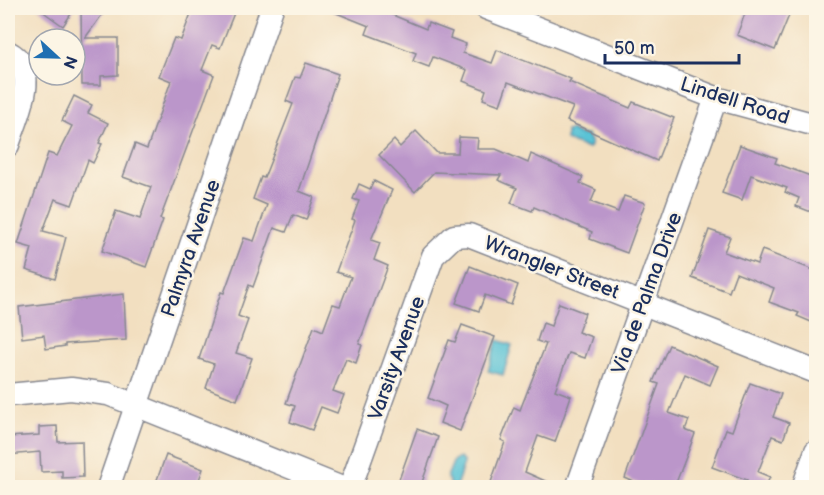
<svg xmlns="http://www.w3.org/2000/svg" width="824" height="495" font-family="'Balsamiq Sans',sans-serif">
	<rect width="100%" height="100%" fill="#fcf5e5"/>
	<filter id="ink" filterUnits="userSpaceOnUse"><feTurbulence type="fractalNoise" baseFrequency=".0167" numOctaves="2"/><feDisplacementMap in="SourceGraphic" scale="12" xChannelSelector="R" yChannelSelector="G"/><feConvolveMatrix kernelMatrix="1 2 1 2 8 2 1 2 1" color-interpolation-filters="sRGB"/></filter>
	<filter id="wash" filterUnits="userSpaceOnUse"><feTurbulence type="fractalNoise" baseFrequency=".008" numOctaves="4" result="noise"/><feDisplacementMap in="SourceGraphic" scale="24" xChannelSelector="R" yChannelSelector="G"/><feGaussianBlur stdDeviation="1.35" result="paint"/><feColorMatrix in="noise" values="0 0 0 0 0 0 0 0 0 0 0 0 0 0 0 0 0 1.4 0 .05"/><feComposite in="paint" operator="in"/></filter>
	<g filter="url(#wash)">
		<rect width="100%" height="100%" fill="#f2dfc0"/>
		<g fill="#5ac3d6" stroke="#3a799a" stroke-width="1.5">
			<path d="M571,130L579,135H587L591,144L588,149L566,140V131Z"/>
			<path d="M497,340L512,345L503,375L488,371Z"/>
			<path d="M460,458L464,463L456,486H451L447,477L454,460Z"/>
		</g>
		<g id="blocks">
			<g fill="#bb96ca">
				<path d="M38,8H75L63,26Z"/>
				<path d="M81,8H107L85,38H118V75L101,76V85H82Z"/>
				<path d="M193,8H236L220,48L212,45L202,70L214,75L160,219L163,220L146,267L102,251L116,211L140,219L151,187L123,177L135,144L147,149L171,81L159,76L174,38L181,40Z"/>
				<path d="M324,8H376L426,29L428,23L452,32L450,38L466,44L463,53L492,63L497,50L571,79L569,82L630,108L633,102L674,118L657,161L567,121L573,107L508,82L500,105L483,99L486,90L463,81L467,70L433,57L429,67L413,61L416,53L366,34L369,26Z"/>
				<path d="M747,8H792L775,50L737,35Z"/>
				<path d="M306,63L338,74L299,191L314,197L306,220L293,215L286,232L274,228L253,287L249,285L238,316L248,320L236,353L252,358L237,400L206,388L214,364L199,359L221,292L224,293L244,238L254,241L267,205L253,199L261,177L264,178L293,104L286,101L295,77L300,78Z"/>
				<path d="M74,96L92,105L88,113L108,123L99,143L102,144L93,163L88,160L72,205L55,199L43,231L66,237L55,279L26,270L32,248L18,244L48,153L57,156L72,126L62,121Z"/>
				<path d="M416,131L437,153H458L459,137L478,138L477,149H496L528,163L531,154L583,177L580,183L596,190L591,202L618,212L624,196L645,203L627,253L590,239L592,232L534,207L532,211L511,203L517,188L498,180L501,175L434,172L415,192L379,155L394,140L400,147Z"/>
				<path d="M740,145L777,158L775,163L816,178V214L796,206L799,198L785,192L787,188L751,175L742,200L722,193Z"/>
				<path d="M374,181L392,190L371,240L380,243L374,260L388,266L359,344L362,345L356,363L346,359L333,391L344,395L337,413L321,407L312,430L290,422L295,406L286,403L314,327L323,331L333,304L340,306L351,277L336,272L355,220L352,219L359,201L353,199L359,184L370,189Z"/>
				<path d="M709,230L730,237L724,252L757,264L762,250L816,271V324L797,316L799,313L769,302L774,288L736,273L729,292L692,278Z"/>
				<path d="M470,266L518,285L511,305L485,295L479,311L456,303Z"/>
				<path d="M124,294L126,340L65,344V346L46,349L44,335L22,338L19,307Z"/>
				<path d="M559,303L585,313L578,332L592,337L585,358L569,353L555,390L571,396L561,425L555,442L538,436L525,472L561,488H489L505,442L501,440L514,407L520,410L546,344L537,341L543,323L551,326Z"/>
				<path d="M462,325L495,337L460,431L440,423L446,406L428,398L449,340L455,342Z"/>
				<path d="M669,345L718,366L710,385L685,374L669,413L689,420L685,430L695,434L674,488H648L625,478L659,384L653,382Z"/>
				<path d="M750,383L781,394L773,417L789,423L783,440L772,436L758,472L770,477L765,488H743L747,480L712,467L726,429L732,431Z"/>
				<path d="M57,426L58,442L82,441L83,477L62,478V471L41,472L40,452L8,455V437L39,435V427Z"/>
				<path d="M417,429L438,437L420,488H396Z"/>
				<path d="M166,455L203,469L196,488H154Z"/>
			</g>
		</g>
	</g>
	<g filter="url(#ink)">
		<use href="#blocks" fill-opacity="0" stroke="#86878f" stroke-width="1.5"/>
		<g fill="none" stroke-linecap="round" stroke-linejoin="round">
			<defs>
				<g id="minor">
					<path d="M486,8L716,98L816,125"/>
					<path d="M8,52C43,70 16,118 8,145"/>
					<path d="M8,395L71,389L108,394L342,488"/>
					<path d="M108,488L272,8"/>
					<path d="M350,488L433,256L454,236L469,235L816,372"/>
					<path d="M577,488L716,98"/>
					<path d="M803,488L816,451"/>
				</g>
			</defs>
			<use href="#minor" stroke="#86878f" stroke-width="25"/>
			<use href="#minor" stroke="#fff" stroke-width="22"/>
		</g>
	</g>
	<g text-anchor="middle" stroke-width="5" stroke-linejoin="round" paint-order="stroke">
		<g font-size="20" fill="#1b2f5e" stroke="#fcf5e5">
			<text transform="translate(735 100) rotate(18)" y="7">Lindell Road</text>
			<text transform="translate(190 248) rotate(-71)" y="7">Palmyra Avenue</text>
			<text transform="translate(552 267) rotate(21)" y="7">Wrangler Street</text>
			<text transform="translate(646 293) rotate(-70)" y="7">Via de Palma Drive</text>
			<text transform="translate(396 358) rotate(-70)" y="7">Varsity Avenue</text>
		</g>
	</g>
	<rect width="824" height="495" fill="none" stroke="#fcf5e5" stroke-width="30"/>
	<g transform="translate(57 57) rotate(112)"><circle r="28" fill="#fcf5e5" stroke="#a2a6af" stroke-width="1.5"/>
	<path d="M0-4.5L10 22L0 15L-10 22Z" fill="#1f6fb2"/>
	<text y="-9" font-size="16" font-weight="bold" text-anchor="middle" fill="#1b2f5e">N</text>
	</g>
	<path d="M605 54v9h134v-9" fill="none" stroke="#1b2f5e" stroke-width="3"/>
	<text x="614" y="54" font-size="18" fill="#1b2f5e" stroke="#fcf5e5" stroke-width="4.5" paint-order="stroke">50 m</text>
</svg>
